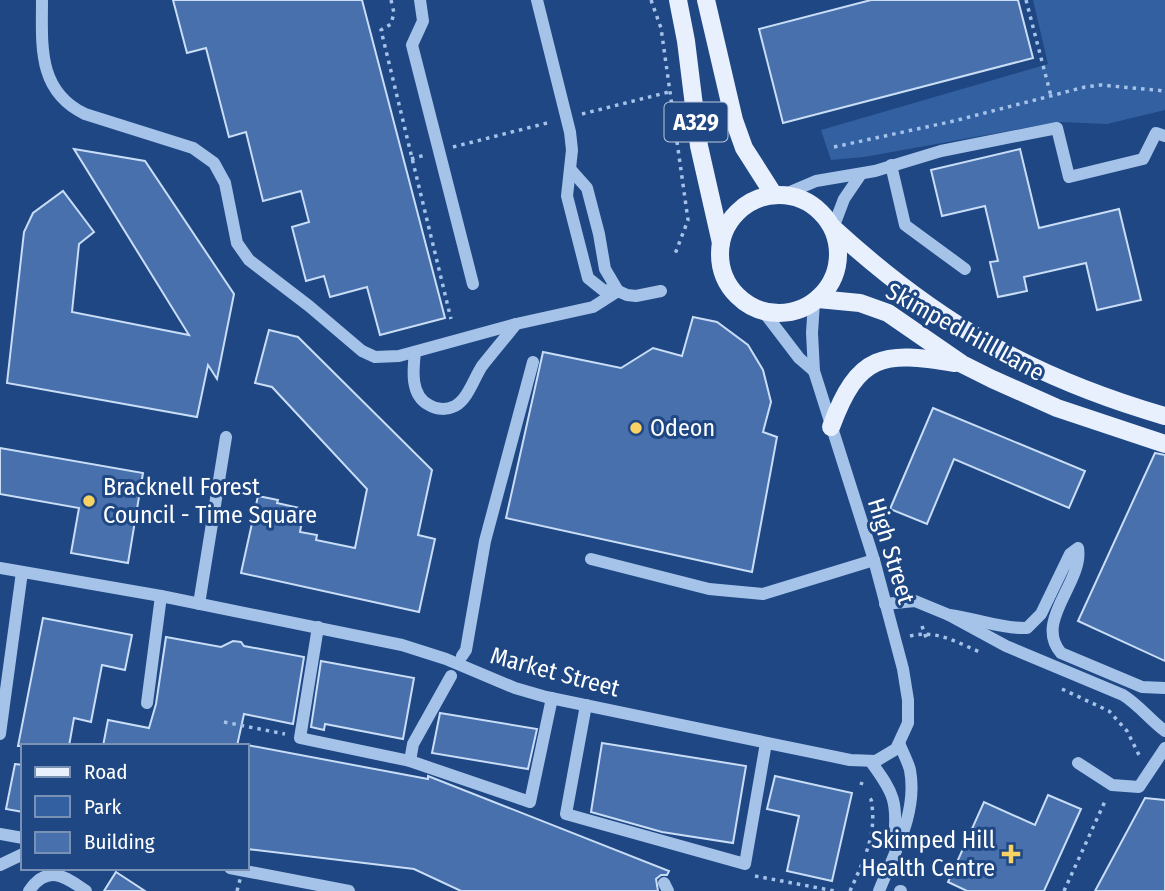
<svg xmlns="http://www.w3.org/2000/svg" width="1165" height="891" font-family="'Fira Sans Condensed',sans-serif">
	<rect width="100%" height="100%" fill="#1e4783"/>
	<path fill="#3260a1" d="M1033,0H1165V110L1107,124L1058,122L864,157L831,160L821,130L1048,64Z"/>
	<g fill="#4770ac" stroke="#c9ddf7" stroke-width="2">
		<path d="M173,0H362L445,318L380,335L367,287L330,297L324,276L306,281L292,227L309,222L301,191L263,201L246,132L229,137L206,48L187,53Z"/>
		<path d="M871,0H1018L1033,58L783,123L759,29Z"/>
		<path d="M74,149L145,161L234,294L217,379L208,365L197,417L7,383L24,232L33,213L63,191L94,232L79,244L72,312L189,335Z"/>
		<path d="M1020,149L1039,228L1119,209L1141,300L1097,310L1086,263L1024,277L1027,291L998,297L990,262L998,261L985,206L942,216L931,170Z"/>
		<path d="M693,317L717,322L748,345L763,370L771,402L763,432L777,437L752,572L506,518L543,352L621,368L653,348L682,356Z"/>
		<path d="M269,330L298,337L432,470L418,535L435,539L419,612L241,573L258,496L278,500L277,503L304,509L300,532L317,535L316,540L355,548L367,489L272,387L255,383Z"/>
		<path d="M933,408L1085,471L1069,508L954,459L927,524L890,509Z"/>
		<path d="M0,448L143,473L128,563L71,553L79,508L0,494Z"/>
		<path d="M1155,453L1165,455V661L1078,621Z"/>
		<path d="M43,618L132,635L125,670L102,665L91,722L74,718L69,746H18Z"/>
		<path d="M166,637L221,647L233,641L241,642L244,646L304,657L293,724L244,714L237,746H103L108,720L149,728L156,704Z"/>
		<path d="M321,661L414,678L403,739L325,724L324,730L311,727Z"/>
		<path d="M440,713L537,729L528,769L432,753Z"/>
		<path d="M602,743L746,766L733,843L662,832L591,812Z"/>
		<path d="M247,745L428,779V776L669,871L667,875H661L656,879L658,891H461L414,869L247,849Z"/>
		<path d="M15,764L23,765V812L6,809Z"/>
		<path d="M775,776L852,793L832,881L787,871L799,816L767,809Z"/>
		<path d="M1048,795L1081,809L1044,891H967L948,882L984,802L1035,825Z"/>
		<path d="M1145,798L1165,800V891H1095Z"/>
		<path d="M116,872L145,891H104Z"/>
	</g>
	<g fill="none" stroke-linecap="round" stroke-linejoin="round">
		<g stroke="#a5c2e9" stroke-width="3.5" stroke-dasharray="3.5 5" stroke-linecap="butt">
			<path d="M391,0L394,13L391,24L381,30L451,319"/>
			<path d="M651,0L661,28L688,220L675,254"/>
			<path d="M1026,0L1051,96"/>
			<path d="M582,114L669,92"/>
			<path d="M453,147L551,122"/>
			<path d="M834,147L954,121L1085,87L1101,85L1165,91"/>
			<path d="M411,159L425,155"/>
			<path d="M922,626L927,640"/>
			<path d="M910,636C936,629 958,643 982,653"/>
			<path d="M1062,689L1109,711L1127,731L1140,757"/>
			<path d="M224,722L285,734"/>
			<path d="M861,785L862,782"/>
			<path d="M755,876L835,891"/>
			<path d="M850,891C863,862 878,833 871,800L874,798"/>
			<path d="M1064,891L1106,799"/>
		</g>
		<g stroke="#a5c2e9" stroke-width="12">
			<path d="M42,0C42,45 37,91 85,114L193,148L214,163L225,183L237,243L249,260L309,306L362,351L375,357L399,356L516,324L593,307L618,291"/>
			<path d="M420,0L423,21L412,45L473,284"/>
			<path d="M537,0L570,132L572,150L567,196L588,278L603,290L618,291L627,295L636,296L661,291"/>
			<path d="M891,165L905,225L965,269"/>
			<path d="M571,170L587,188L599,234L605,269L618,291"/>
			<path d="M783,195L816,181L875,171L941,151L1057,128L1069,177L1143,159L1156,133L1165,136"/>
			<path d="M833,228L844,199L861,174"/>
			<path d="M763,311L799,358L814,371"/>
			<path d="M415,352C413,370 410,395 429,405C437,410 447,410 455,406C468,399 474,378 482,366C493,352 505,338 516,324"/>
			<path d="M591,559L709,589L763,594L874,560"/>
			<path d="M0,568L161,596L402,645L446,659L515,688L546,697L850,760L876,761L896,749L908,723V700L903,669L874,560L814,371L812,333L814,302"/>
			<path d="M199,604L226,437"/>
			<path d="M885,604L915,601L949,615L1006,646L1123,695C1139,705 1150,720 1165,731"/>
			<path d="M949,615C975,618 1001,629 1027,628L1041,614L1070,554L1078,548C1084,582 1033,621 1061,653L1142,687L1165,688"/>
			<path d="M318,627L300,738L410,761L530,802L552,698"/>
			<path d="M462,656L466,650L485,541L533,362"/>
			<path d="M147,703L161,596"/>
			<path d="M586,705L566,814L745,864L766,743"/>
			<path d="M0,734L22,572"/>
			<path d="M410,761L413,744L451,676"/>
			<path d="M871,762C894,793 898,802 894,841"/>
			<path d="M1078,763L1112,785L1139,787L1165,748"/>
			<path d="M0,834L23,838"/>
			<path d="M0,865L23,854"/>
			<path d="M230,868L349,891"/>
			<path d="M664,883L668,891"/>
			<path d="M879,891C894,853 918,813 910,770C908,762 903,753 900,745"/>
			<path d="M900,891H901"/>
		</g>
		<g stroke="#e8f0fe" stroke-width="18">
			<path d="M678,0L686,41L699,146L721,243"/>
			<path d="M706,0L734,120L744,148L774,195"/>
			<circle cx="779" cy="254" r="59"/>
			<path d="M833,228C936,322 1030,377 1165,416"/>
			<path d="M818,299L860,303L888,313L962,364L992,379L1057,408L1165,444"/>
			<path d="M831,427C858,353 883,351 955,363"/>
		</g>
		<path stroke="#a5c2e9" stroke-width="3.5" stroke-dasharray="3.5 5" stroke-linecap="butt" d="M237,891L243,868"/>
		<path stroke="#a5c2e9" stroke-width="12" d="M29,891C47,864 65,876 86,891"/>
	</g>
	<g fill="#f8d264" stroke="#1e4783" stroke-width="2.5">
		<circle cx="636" cy="428" r="7"/>
		<circle cx="89" cy="501" r="7"/>
		<path d="M1007.5 843.5h7v7h7v7h-7v7h-7v-7h-7v-7h7z"/>
	</g>
	<g text-anchor="middle" stroke-width="6" stroke-linejoin="round" paint-order="stroke">
		<rect fill="#1e4783" stroke="#bcc8da" stroke-width="2" x="664.5" y="102.5" width="63" height="39" rx="5"/>
		<g font-size="23" font-weight="bold" fill="#fff">
			<text x="696" y="130">A329</text>
		</g>
		<g font-size="24" fill="#fff" stroke="#1e4783">
			<text transform="translate(965 332) rotate(29)" y="8">Skimped Hill Lane</text>
			<text transform="translate(891 551) rotate(73)" y="8">High Street</text>
			<text transform="translate(555 672) rotate(15)" y="8">Market Street</text>
		</g>
		<g font-size="24" fill="#fff" stroke="#1e4783" text-anchor="start">
			<text x="650" y="436">Odeon</text>
			<text x="103" y="495">Bracknell Forest<tspan x="103" dy="28">Council - Time Square</tspan></text>
			<text x="995" y="848" text-anchor="end">Skimped Hill<tspan x="995" dy="28">Health Centre</tspan></text>
		</g>
	</g>
	<rect x="21" y="744" width="228" height="126" fill="#1e4783" stroke="#7891b5" stroke-width="2"/>
	<rect x="35" y="767" width="35" height="10" fill="#e8f0fe" stroke="#7891b5" stroke-width="2"/>
	<text x="84" y="779" font-size="21" fill="#ffffff">Road</text>
	<rect x="35" y="796" width="35" height="21" fill="#3260a1" stroke="#7891b5" stroke-width="2"/>
	<text x="84" y="814" font-size="21" fill="#ffffff">Park</text>
	<rect x="35" y="832" width="35" height="21" fill="#4770ac" stroke="#7891b5" stroke-width="2"/>
	<text x="84" y="849" font-size="21" fill="#ffffff">Building</text>
</svg>
